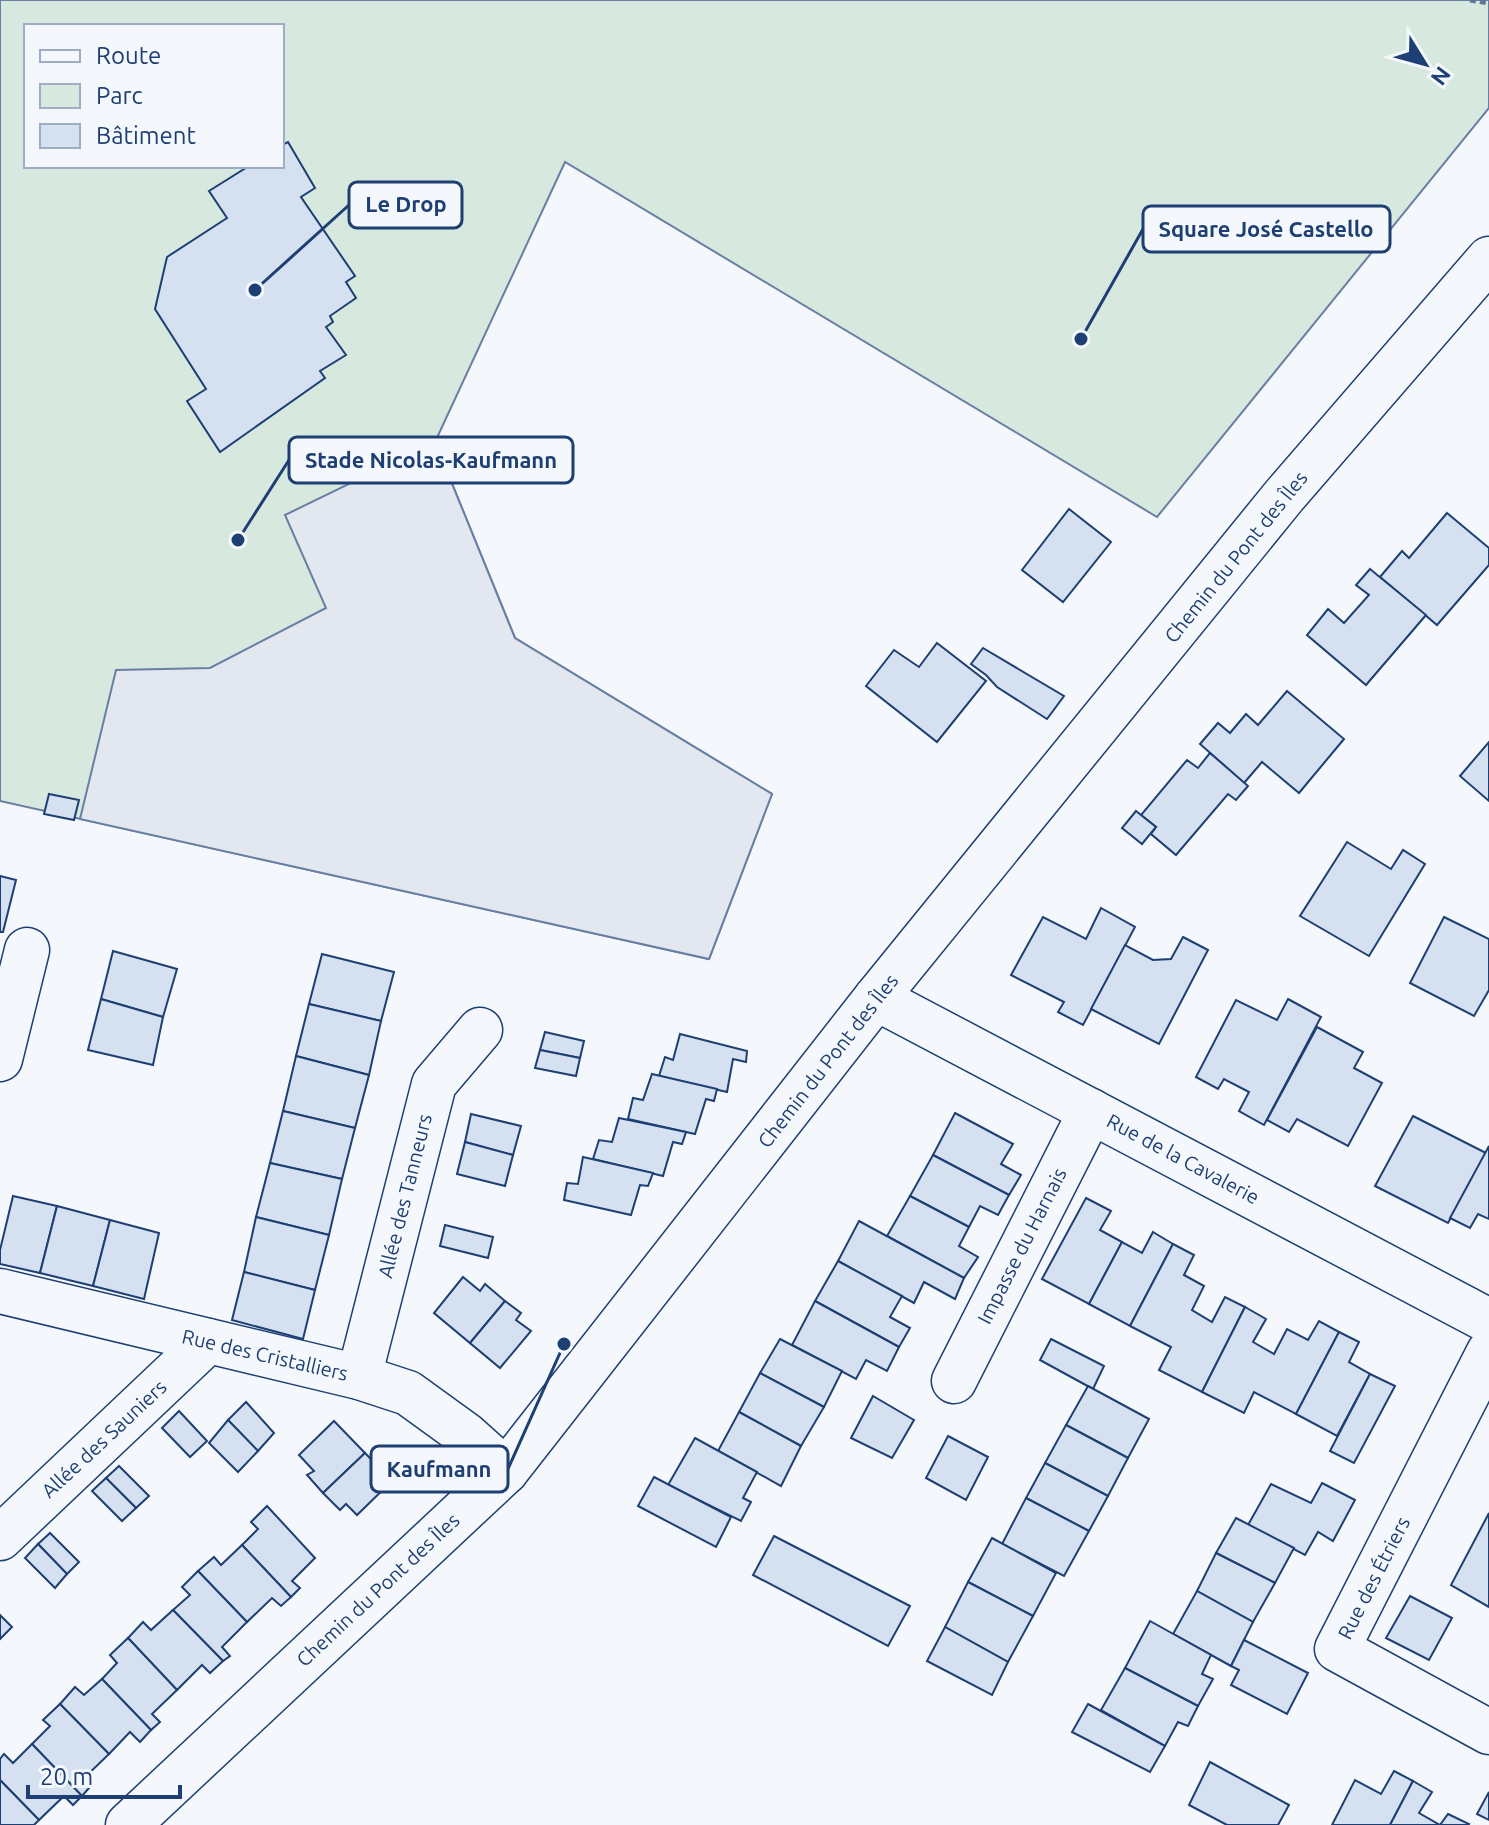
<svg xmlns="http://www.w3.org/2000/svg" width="1489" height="1825" font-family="Ubuntu,sans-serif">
	<rect width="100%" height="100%" fill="#f4f7fb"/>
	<path fill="#d7e8df" stroke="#687fa3" stroke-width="2" fill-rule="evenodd" d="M0,0H1489V108L1157,517L565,162L435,442L515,638L772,794L709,959L0,801ZM26,26H282V166H26Z"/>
	<path fill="#e3e8f0" stroke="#687fa3" stroke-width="2" d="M435,442L515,638L772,794L709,959L80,819L116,670L210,668L326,608L285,515Z"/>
	<g fill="#d5e0f0" stroke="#1d3f73" stroke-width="2">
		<path d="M288,142L315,188L301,197L355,276L346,282L356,298L330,316L333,322L326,327L346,355L320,371L325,378L220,452L187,401L206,389L155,309L167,257L227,218L209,191L249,166H282V145Z"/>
		<path d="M1069,509L1111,542L1063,602L1022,570Z"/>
		<path d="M1447,513L1489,548V565L1437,625L1380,577L1402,551L1409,558Z"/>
		<path d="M1370,569L1426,615L1366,685L1307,635L1328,609L1344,623L1369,595L1356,585Z"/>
		<path d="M937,643L986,681L937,742L866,686L894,650L919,667Z"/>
		<path d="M983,648L1064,696L1047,719L997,687L986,675L971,664Z"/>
		<path d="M1287,691L1344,739L1299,793L1262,762L1244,783L1200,744L1218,723L1230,733L1246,714L1258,725Z"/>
		<path d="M1489,742V801L1460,776Z"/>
		<path d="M1210,753L1248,786L1236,800L1228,794L1176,855L1151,834L1156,827L1141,815L1187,760L1198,768Z"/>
		<path d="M49,794L79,800L74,820L44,814Z"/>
		<path d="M1136,811L1156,827L1142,844L1122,828Z"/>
		<path d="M1347,842L1391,869L1403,850L1425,864L1369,956L1300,916Z"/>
		<path d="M0,876L16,880L3,932H0Z"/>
		<path d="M1101,908L1135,927L1083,1025L1058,1012L1064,1002L1011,975L1043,917L1086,939Z"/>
		<path d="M1444,917L1489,939V990L1474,1016L1410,983Z"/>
		<path d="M1183,937L1208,950L1159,1044L1091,1009L1125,945L1153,960L1171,959Z"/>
		<path d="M113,951L177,969L163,1017L101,999Z"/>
		<path d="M322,954L394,972L381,1021L309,1004Z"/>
		<path d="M101,999L163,1017L153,1065L88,1050Z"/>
		<path d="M1288,999L1321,1017L1264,1125L1239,1111L1249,1092L1224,1079L1218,1089L1196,1077L1236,1000L1277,1020Z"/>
		<path d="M309,1004L381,1021L369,1075L296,1056Z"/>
		<path d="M1317,1027L1363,1052L1354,1068L1382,1083L1348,1146L1297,1119L1289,1132L1267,1120Z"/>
		<path d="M545,1032L584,1041L580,1058L540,1050Z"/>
		<path d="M680,1034L747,1051L746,1062L733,1059L727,1092L659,1076L665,1057L673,1060Z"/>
		<path d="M540,1050L580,1058L576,1076L535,1068Z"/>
		<path d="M296,1056L369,1075L355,1128L283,1111Z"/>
		<path d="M652,1074L717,1089L714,1101L706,1099L695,1134L628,1119L633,1098L643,1100Z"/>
		<path d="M283,1111L355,1128L342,1179L270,1163Z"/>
		<path d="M955,1113L1013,1144L1001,1164L1021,1175L1009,1195L933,1155Z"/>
		<path d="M471,1114L521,1126L513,1155L465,1142Z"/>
		<path d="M1413,1116L1486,1153L1448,1223L1375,1186Z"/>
		<path d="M619,1118L686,1132L682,1144L673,1142L663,1176L593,1159L599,1140L612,1142Z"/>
		<path d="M465,1142L513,1155L505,1186L457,1174Z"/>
		<path d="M1489,1146V1219L1478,1214L1470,1228L1450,1218Z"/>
		<path d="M933,1155L1009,1195L998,1215L980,1206L969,1227L910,1196Z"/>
		<path d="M583,1157L653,1173L648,1186L640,1185L631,1215L564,1200L567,1183L578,1184Z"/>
		<path d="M270,1163L342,1179L329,1235L256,1217Z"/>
		<path d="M13,1196L57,1206L40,1273L0,1264V1250Z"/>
		<path d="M910,1196L969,1227L959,1246L978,1257L964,1278L887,1236Z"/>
		<path d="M1086,1198L1111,1211L1100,1230L1122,1242L1089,1304L1042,1279Z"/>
		<path d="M57,1206L110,1220L93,1286L40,1273Z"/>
		<path d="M256,1217L329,1235L315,1290L244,1272Z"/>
		<path d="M110,1220L159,1233L144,1299L93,1286Z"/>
		<path d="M859,1221L964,1278L955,1299L924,1282L914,1303L838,1261Z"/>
		<path d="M445,1225L493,1237L488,1258L440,1246Z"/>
		<path d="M1153,1232L1173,1244L1130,1326L1089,1304L1122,1242L1142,1253Z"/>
		<path d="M1173,1244L1194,1255L1184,1275L1204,1286L1192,1310L1212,1322L1225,1297L1245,1307L1202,1392L1159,1370L1171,1347L1130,1326Z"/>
		<path d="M838,1261L902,1296L890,1317L910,1328L899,1347L815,1301Z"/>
		<path d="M244,1272L315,1290L303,1339L232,1320Z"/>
		<path d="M463,1277L480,1291L485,1284L505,1301L470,1343L434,1313Z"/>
		<path d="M505,1301L521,1313L516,1320L531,1331L500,1368L470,1343Z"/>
		<path d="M815,1301L899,1347L887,1371L866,1360L856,1379L792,1345Z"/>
		<path d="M1245,1307L1266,1319L1253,1342L1274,1354L1287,1329L1308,1340L1319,1321L1339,1332L1296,1414L1254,1392L1244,1413L1202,1392Z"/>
		<path d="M1339,1332L1359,1342L1349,1362L1370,1374L1337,1436L1296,1414Z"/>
		<path d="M780,1339L842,1371L824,1407L760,1373Z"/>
		<path d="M1051,1339L1104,1366L1093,1389L1040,1360Z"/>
		<path d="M760,1373L824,1407L801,1446L739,1412Z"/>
		<path d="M1370,1374L1395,1386L1354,1463L1330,1451Z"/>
		<path d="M1088,1386L1149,1419L1128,1458L1066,1425Z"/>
		<path d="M873,1396L914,1420L892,1458L851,1438Z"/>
		<path d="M246,1402L274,1433L258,1451L228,1420Z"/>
		<path d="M179,1411L207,1441L190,1457L162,1428Z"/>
		<path d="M739,1412L801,1446L781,1486L718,1451Z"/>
		<path d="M228,1420L258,1451L238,1472L209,1443Z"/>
		<path d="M334,1421L365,1453L323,1493L307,1475L314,1471L299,1455Z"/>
		<path d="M1066,1425L1128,1458L1108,1496L1045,1463Z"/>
		<path d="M948,1436L988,1457L966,1500L926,1478Z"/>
		<path d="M695,1438L757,1472L743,1498L751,1502L741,1521L668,1485Z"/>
		<path d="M365,1453L392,1481L357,1515L346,1504L340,1510L323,1493Z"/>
		<path d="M1045,1463L1108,1496L1089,1531L1026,1498Z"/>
		<path d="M119,1466L149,1496L136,1508L106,1478Z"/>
		<path d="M654,1477L731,1517L716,1547L638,1506Z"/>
		<path d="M106,1478L136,1508L122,1521L92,1491Z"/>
		<path d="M1322,1483L1355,1500L1333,1541L1318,1532L1305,1555L1248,1525L1271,1484L1311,1503Z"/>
		<path d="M1026,1498L1089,1531L1064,1576L1002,1544Z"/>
		<path d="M267,1506L315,1558L292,1581L300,1588L291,1597L242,1545L258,1529L251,1522Z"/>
		<path d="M1489,1513V1607L1451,1585Z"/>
		<path d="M1236,1518L1294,1548L1275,1583L1216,1553Z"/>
		<path d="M50,1533L79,1562L67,1574L38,1544Z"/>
		<path d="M774,1536L910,1606L888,1646L753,1575Z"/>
		<path d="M992,1538L1056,1573L1033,1616L968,1582Z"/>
		<path d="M38,1544L67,1574L55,1588L25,1558Z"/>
		<path d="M242,1545L291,1597L281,1606L272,1598L247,1622L198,1571L214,1557L221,1565Z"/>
		<path d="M1216,1553L1275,1583L1253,1622L1197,1591Z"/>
		<path d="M198,1571L247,1622L222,1647L230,1656L223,1661L173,1610L190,1595L182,1587Z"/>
		<path d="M968,1582L1033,1616L1008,1662L945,1627Z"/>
		<path d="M1197,1591L1253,1622L1231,1666L1173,1634Z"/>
		<path d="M1410,1596L1452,1618L1429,1660L1386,1638Z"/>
		<path d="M173,1610L223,1661L210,1673L202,1665L177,1690L128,1638L143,1622L151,1630Z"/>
		<path d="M0,1615L12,1627L0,1639Z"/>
		<path d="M1150,1621L1211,1655L1202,1674L1213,1679L1198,1706L1125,1668Z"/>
		<path d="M945,1627L1008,1662L992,1695L927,1661Z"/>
		<path d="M128,1638L177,1690L152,1714L160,1722L151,1730L102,1679L117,1663L110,1655Z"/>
		<path d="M1244,1640L1308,1673L1287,1714L1231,1685L1239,1670L1231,1666Z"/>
		<path d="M1125,1668L1198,1706L1188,1726L1178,1722L1165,1746L1101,1710Z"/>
		<path d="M102,1679L151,1730L140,1742L130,1732L109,1754L60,1704L75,1687L84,1695Z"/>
		<path d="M60,1704L109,1754L81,1781L89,1788L82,1796L32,1744L50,1726L43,1720Z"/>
		<path d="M1088,1704L1165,1746L1150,1772L1072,1732Z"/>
		<path d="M32,1744L82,1796L73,1805L64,1796L39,1820L0,1780V1759L4,1754L13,1763Z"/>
		<path d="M1210,1762L1289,1805L1278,1825H1227L1189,1805Z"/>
		<path d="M1394,1771L1413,1781L1390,1825H1332L1355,1780L1381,1794Z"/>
		<path d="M0,1780L39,1820L34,1825H0Z"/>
		<path d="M1413,1781L1432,1792L1419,1813L1440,1825H1390Z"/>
		<path d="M1489,1792V1820L1477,1814Z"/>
		<path d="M1448,1814L1469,1824L1468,1825H1440Z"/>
	</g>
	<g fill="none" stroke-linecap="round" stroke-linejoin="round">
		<defs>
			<g id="minor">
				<path d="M876,998L1489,1321"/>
				<path d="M0,1059L27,950"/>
				<path d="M0,1291L359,1377L408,1393L466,1435L506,1471"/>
				<path d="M1489,1352L1337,1649L1489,1732"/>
				<path d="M359,1377L434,1084L480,1030"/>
				<path d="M954,1381L1091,1111"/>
				<path d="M0,1538L208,1341"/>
				<path d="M128,1825L506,1471L876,998L1284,496L1489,259"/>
			</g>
		</defs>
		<use href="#minor" stroke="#1d3f73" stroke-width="47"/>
		<path stroke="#5e769c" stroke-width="5" stroke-dasharray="6 4" stroke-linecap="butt" d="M1470,0L1489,3"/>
		<use href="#minor" stroke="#f4f7fb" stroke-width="44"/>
	</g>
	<g text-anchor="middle" stroke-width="6" stroke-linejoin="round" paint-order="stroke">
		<g font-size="20" fill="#1d3f73" stroke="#f4f7fb">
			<text transform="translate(1236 557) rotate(-51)" y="7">Chemin du Pont des Îles</text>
			<text transform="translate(828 1061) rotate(-52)" y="7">Chemin du Pont des Îles</text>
			<text transform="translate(1183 1159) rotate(28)" y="7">Rue de la Cavalerie</text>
			<text transform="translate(405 1196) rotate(-76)" y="7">Allée des Tanneurs</text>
			<text transform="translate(1022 1246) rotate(-63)" y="7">Impasse du Harnais</text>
			<text transform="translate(265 1355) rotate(13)" y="7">Rue des Cristalliers</text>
			<text transform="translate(104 1439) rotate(-43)" y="7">Allée des Sauniers</text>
			<text transform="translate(1374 1578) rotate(-63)" y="7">Rue des Étriers</text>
			<text transform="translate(378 1590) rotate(-43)" y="7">Chemin du Pont des Îles</text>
		</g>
	</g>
	<path fill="none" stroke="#1d3f73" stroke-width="3" d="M255 290L349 205M1081 339L1143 229M238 540L289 460M564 1344L508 1469"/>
	<g fill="#1d3f73" stroke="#f4f7fb" stroke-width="3">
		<circle cx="255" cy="290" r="8"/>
		<circle cx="1081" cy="339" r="8"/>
		<circle cx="238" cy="540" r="8"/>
		<circle cx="564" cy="1344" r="8"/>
	</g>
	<g fill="#f4f7fb" stroke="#1d3f73" stroke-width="3">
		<rect x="349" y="182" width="113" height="46" rx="8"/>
		<rect x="1143" y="206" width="247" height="46" rx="8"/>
		<rect x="289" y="437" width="284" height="46" rx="8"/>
		<rect x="371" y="1446" width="137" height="46" rx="8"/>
	</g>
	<g font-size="22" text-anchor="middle" font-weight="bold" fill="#1d3f73">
		<text x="406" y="212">Le Drop</text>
		<text x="1266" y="237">Square José Castello</text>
		<text x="431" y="468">Stade Nicolas-Kaufmann</text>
		<text x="439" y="1477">Kaufmann</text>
	</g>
	<rect x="24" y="24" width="260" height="144" fill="#f4f7fb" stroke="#9eadc5" stroke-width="2"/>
	<rect x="40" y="50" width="40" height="12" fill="#f4f7fb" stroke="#9eadc5" stroke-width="2"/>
	<text x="96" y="64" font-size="24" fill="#1d3f73">Route</text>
	<rect x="40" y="84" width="40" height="24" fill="#d7e8df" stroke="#9eadc5" stroke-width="2"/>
	<text x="96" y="104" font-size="24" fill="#1d3f73">Parc</text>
	<rect x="40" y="124" width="40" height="24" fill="#d5e0f0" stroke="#9eadc5" stroke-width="2"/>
	<text x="96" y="144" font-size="24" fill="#1d3f73">Bâtiment</text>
	<g transform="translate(1425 64) rotate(127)" stroke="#f4f7fb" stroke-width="6" paint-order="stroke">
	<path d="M0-6L14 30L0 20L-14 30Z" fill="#1d3f73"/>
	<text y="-12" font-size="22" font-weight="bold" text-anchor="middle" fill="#1d3f73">N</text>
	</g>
	<path d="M28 1785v12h152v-12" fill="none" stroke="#1d3f73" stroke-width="4"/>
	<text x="40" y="1785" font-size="24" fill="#1d3f73" stroke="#f4f7fb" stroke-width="6" paint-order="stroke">20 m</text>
</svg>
